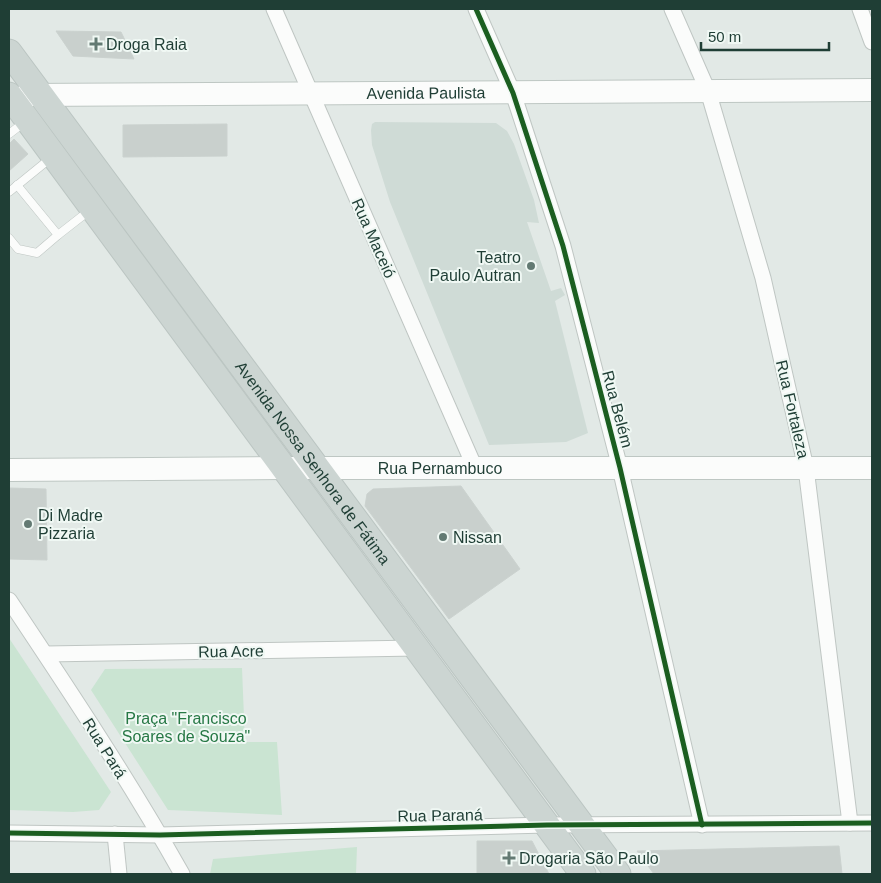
<svg xmlns="http://www.w3.org/2000/svg" width="881" height="883" font-family="Arial,sans-serif">
	<rect width="100%" height="100%" fill="#e2e9e6"/>
	<path fill="#cfdbd6" d="M375,122L496,123L507,131L514,144L534,200L539,223L527,222L551,291L561,288L565,295L555,301L588,433L566,442L489,445L390,202L372,145L371,130L372,124Z"/>
	<g fill="#cae4d2">
		<path d="M9,638L111,792L99,810L73,812L9,810Z"/>
		<path d="M242,668L245,742H277L282,815L168,810L91,690L105,669Z"/>
		<path d="M357,847L356,874H210L213,859Z"/>
	</g>
	<g fill="#c9d0cd" stroke="#cbd2cf">
		<path d="M56,31L121,32L134,59L73,56Z"/>
		<path d="M227,124V156L123,157V125Z"/>
		<path d="M14,139L28,154L9,171V144Z"/>
		<path d="M461,486L520,569L449,619L365,506L367,494L373,489Z"/>
		<path d="M9,488L46,489L47,560L9,559Z"/>
		<path d="M477,841H532L549,874H477Z"/>
		<path d="M839,846L842,874H654L637,851Z"/>
	</g>
	<g fill="none" stroke-linecap="round" stroke-linejoin="round">
		<defs>
			<g id="lane">
				<path d="M9,134L26,121"/>
				<path d="M9,192L52,157"/>
				<path d="M58,235L90,210"/>
				<path d="M9,238L18,249L37,253L58,235L17,185"/>
			</g>
			<g id="street">
				<path d="M274,9L475,468"/>
				<path d="M476,9L513,93L563,246L620,468L702,825"/>
				<path d="M672,9L708,91L763,278L806,468L850,823"/>
				<path d="M860,9L872,42"/>
				<path d="M9,600C69,690 129,780 182,874"/>
				<path d="M46,654L417,648"/>
				<path d="M9,833L160,835L547,825L872,823"/>
				<path d="M115,834L119,874"/>
			</g>
			<g id="secondary">
				<path id="s1" d="M26,95L872,90"/>
				<path id="s2" d="M9,470L283,468H872"/>
			</g>
			<g id="primary">
				<path id="s3" d="M9,52L618,874"/>
				<path d="M9,95L583,874"/>
			</g>
		</defs>
		<use href="#lane" stroke="#bfc6c3" stroke-width="9"/>
		<use href="#street" stroke="#bfc6c3" stroke-width="17"/>
		<use href="#secondary" stroke="#bec7c3" stroke-width="24"/>
		<use href="#primary" stroke="#bbc5c2" stroke-width="27"/>
		<use href="#lane" stroke="#fbfcfb" stroke-width="8"/>
		<use href="#street" stroke="#fbfcfb" stroke-width="15"/>
		<use href="#secondary" stroke="#fbfcfb" stroke-width="22"/>
		<use href="#primary" stroke="#ccd5d2" stroke-width="25"/>
		<defs>
			<g id="cycleway">
				<path d="M476,9L513,93L563,246L620,468L702,825"/>
				<path d="M9,833L160,835L547,825L872,823"/>
			</g>
		</defs>
		<use href="#cycleway" stroke="#f0f8f4" stroke-width="8"/>
		<use href="#cycleway" stroke="#1b5e20" stroke-width="5"/>
	</g>
	<g fill="#637a73" stroke="#f0f8f4" stroke-width="2">
		<path d="M93.5 36.5h5v5h5v5h-5v5h-5v-5h-5v-5h5z"/>
		<circle cx="531" cy="266" r="5"/>
		<circle cx="28" cy="524" r="5"/>
		<circle cx="443" cy="537" r="5"/>
		<path d="M506.5 850.5h5v5h5v5h-5v5h-5v-5h-5v-5h5z"/>
	</g>
	<g text-anchor="middle" stroke-width="4" stroke-linejoin="round" paint-order="stroke">
		<g font-size="16" fill="#1f3e35" stroke="#f0f8f4" text-anchor="start">
			<text x="106" y="50">Droga Raia</text>
			<text x="521" y="263" text-anchor="end">Teatro<tspan x="521" dy="18">Paulo Autran</tspan></text>
			<text x="38" y="521">Di Madre<tspan x="38" dy="18">Pizzaria</tspan></text>
			<text x="453" y="543">Nissan</text>
			<text x="519" y="864">Drogaria São Paulo</text>
		</g>
		<g font-size="16" fill="#1f3e35" stroke="#f0f8f4">
			<text dy="6" stroke="none"><textPath href="#s1" startOffset="400">Avenida Paulista</textPath></text>
			<text transform="translate(374 238) rotate(66)" y="6">Rua Maceió</text>
			<text transform="translate(618 409) rotate(75)" y="6">Rua Belém</text>
			<text transform="translate(793 409) rotate(77)" y="6">Rua Fortaleza</text>
			<text dy="6" stroke="none"><textPath href="#s3" startOffset="511">Avenida Nossa Senhora de Fátima</textPath></text>
			<text dy="6" stroke="none"><textPath href="#s2" startOffset="431">Rua Pernambuco</textPath></text>
			<text transform="translate(231 651) rotate(-1)" y="6">Rua Acre</text>
			<text transform="translate(105 748) rotate(58)" y="6">Rua Pará</text>
			<text transform="translate(440 815) rotate(-1)" y="6">Rua Paraná</text>
		</g>
		<g font-size="16" fill="#267845" stroke="#f0f8f4">
			<text x="186" y="724">Praça "Francisco<tspan x="186" dy="18">Soares de Souza"</tspan></text>
		</g>
	</g>
	<rect width="881" height="883" fill="none" stroke="#1f3e35" stroke-width="20"/>
	<path d="M701 42v8h128v-8" fill="none" stroke="#1f3e35" stroke-width="2.5"/>
	<text x="708" y="42" font-size="15" fill="#1f3e35" stroke="#f0f8f4" stroke-width="4" paint-order="stroke">50 m</text>
</svg>
